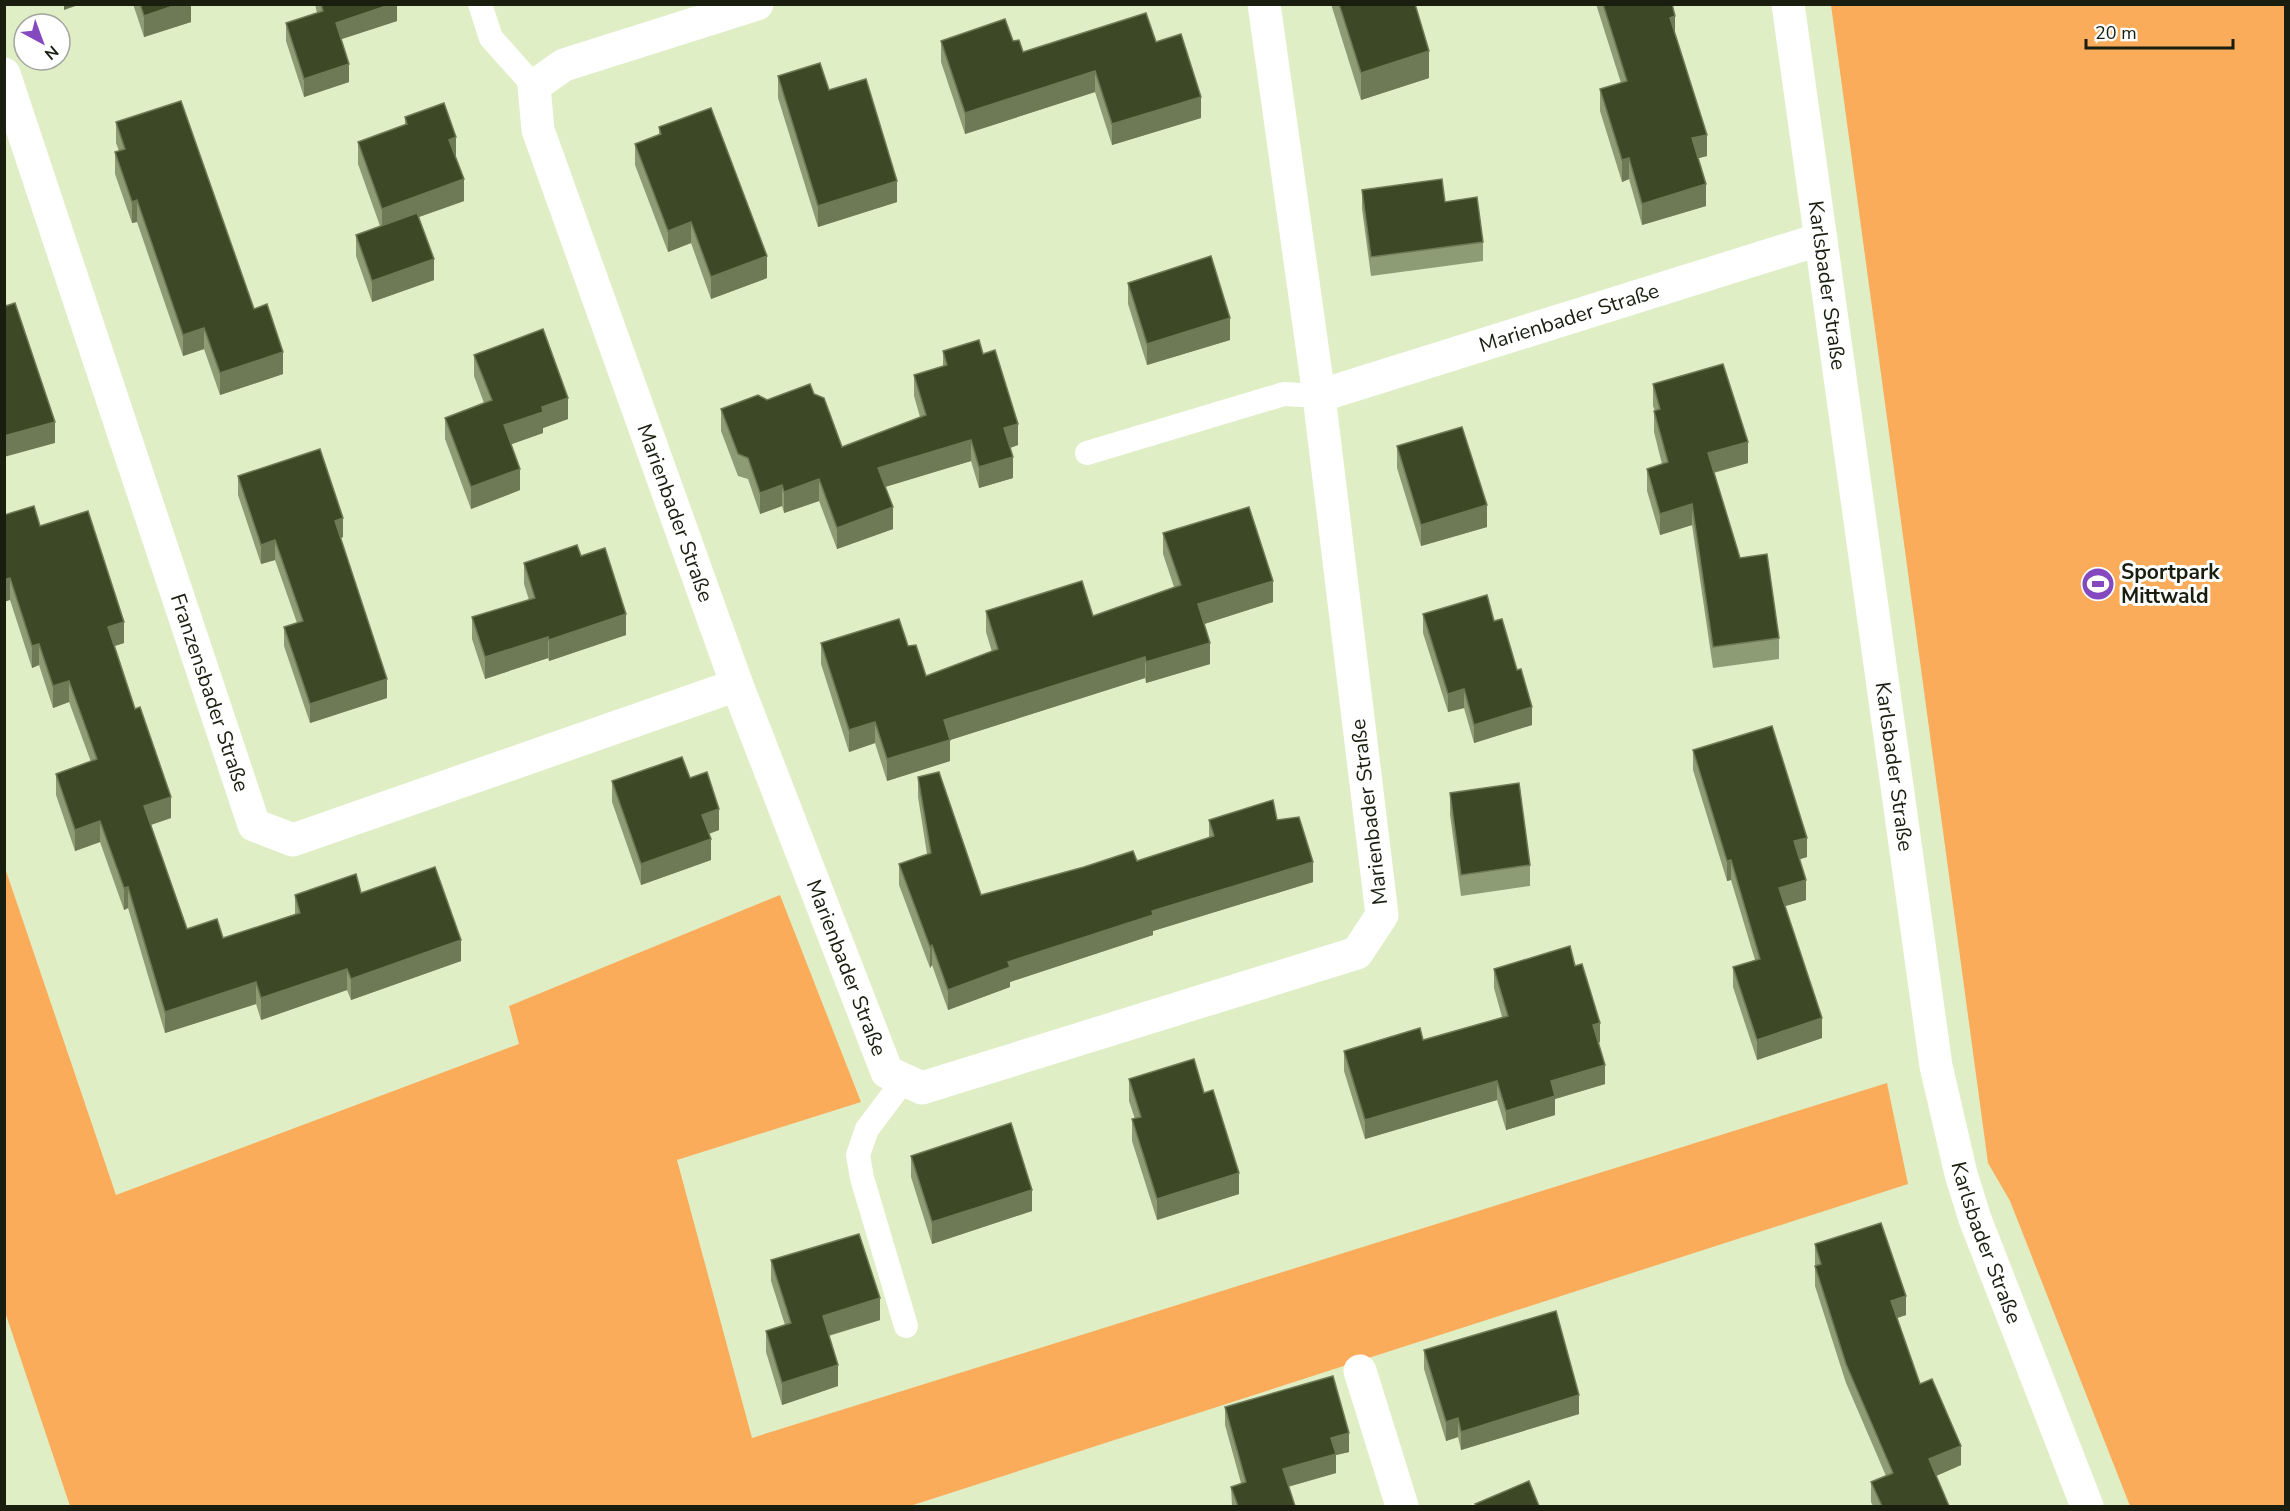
<svg xmlns="http://www.w3.org/2000/svg" width="2290" height="1511" font-family="'Nunito Sans',sans-serif">
	<rect width="100%" height="100%" fill="#dfeec5"/>
	<g fill="#fbac5b">
		<path d="M1831,5H2285V1506H2130L2010,1201L1988,1163Z"/>
		<path d="M4,865L116,1195L519,1044L509,1006L780,895L861,1102L677,1160L752,1438L1887,1083L1908,1184L910,1506H70L5,1312Z"/>
	</g>
	<g fill="none" stroke-linecap="round" stroke-linejoin="round">
		<g stroke="#fff" stroke-width="24">
			<path d="M480,4L491,38L534,86"/>
			<path d="M1087,453L1284,394L1319,396"/>
			<path d="M904,1080L867,1129L858,1155L862,1178L906,1326"/>
		</g>
		<g stroke="#fff" stroke-width="33">
			<path id="s1" d="M757,4L564,65L534,86L538,130L737,685L887,1072L922,1088L1357,953L1382,915L1319,396L1264,4"/>
			<path id="s2" d="M1788,4L1936,1066L1961,1174L1975,1219L2087,1506"/>
			<path id="s3" d="M4,74L254,825L293,840L737,685"/>
			<path id="s4" d="M1319,396L1821,239"/>
			<path d="M1360,1371L1402,1506"/>
		</g>
	</g>
	<g fill="#8e9c76">
		<path d="M133,4H191V22L144,37Z"/>
		<path d="M315,4H397V21L341,39L349,82L304,97L286,41V23L317,13Z"/>
		<path d="M1331,4H1415L1429,78L1361,100Z"/>
		<path d="M1596,4H1672L1675,35L1707,156L1698,158L1706,206L1642,225L1629,179L1622,182L1600,111V89L1621,83Z"/>
		<path d="M941,41H1013L1023,52L1156,42L1201,118L1112,145L1095,92L965,134L941,62Z"/>
		<path d="M778,76L829,90L897,202L818,227L778,98Z"/>
		<path d="M405,117L456,159L464,201L419,217L434,280L372,302L356,256V235L380,226L358,164V142L405,125Z"/>
		<path d="M116,122L254,309L283,374L220,395L204,349L183,356L137,222L132,223L115,174V152L119,151L116,143Z"/>
		<path d="M659,127L767,278L711,299L691,243L668,252L635,165V144L659,135Z"/>
		<path d="M1362,190L1445,202L1483,242V261L1371,276L1362,209Z"/>
		<path d="M1128,283L1230,340L1147,365L1128,304Z"/>
		<path d="M943,351L983,354L1018,445L1010,448L1013,478L979,488L971,461L885,487L893,529L837,549L819,501L784,513L782,506L760,514L748,479L738,476L721,431V409L767,400L814,394L842,447L920,417L914,396V375L943,367Z"/>
		<path d="M474,355L568,419L543,428V433L511,444L520,490L471,509L445,439V418L484,403L474,376Z"/>
		<path d="M1653,384L1748,463L1714,473L1740,558L1779,638V659L1713,668L1692,525L1660,535L1647,491V469L1662,464L1654,432V411H1655L1653,406Z"/>
		<path d="M1397,446L1487,527L1421,546L1397,468Z"/>
		<path d="M238,476L343,537L341,538L387,698L310,723L284,646V627L297,623L275,560L261,564L238,495Z"/>
		<path d="M4,515L40,526L124,643L115,646L171,818L151,825L187,929L223,938L295,914V895L361,893L461,961L351,1000L347,990L261,1020L256,1004L165,1033L128,908L124,910L100,842L75,851L56,795V774L91,762L69,702L53,708L39,665L32,668L10,600Z"/>
		<path d="M1163,533L1273,602L1204,624L1210,664L1146,683L1145,678L950,740V761L887,781L875,743L849,752L821,664V643L908,646L926,676L992,652L986,632V611L1093,616L1174,587L1163,554Z"/>
		<path d="M581,556L626,635L549,661L548,658L485,679L472,639V617L529,600L524,584V563Z"/>
		<path d="M1423,614L1494,621L1532,725L1474,743L1464,708L1448,712L1423,633Z"/>
		<path d="M1693,750L1807,857L1800,859L1806,900L1785,906L1822,1038L1757,1060L1733,987V967L1755,960L1731,880L1727,881L1693,770Z"/>
		<path d="M918,777L981,895L1137,861L1209,838V820H1277L1313,882L1153,931V935L1010,982V987L948,1010L932,965L930,968L899,885V864L927,854L918,797Z"/>
		<path d="M690,778L719,830L709,834L711,860L641,885L612,802V781Z"/>
		<path d="M1450,793L1530,865V886L1461,896L1450,815Z"/>
		<path d="M1575,966L1600,1042L1599,1043L1605,1084L1555,1099V1115L1506,1130L1497,1100L1365,1139L1344,1071V1051L1423,1040L1502,1017L1494,988V969Z"/>
		<path d="M1129,1079L1204,1093L1239,1194L1157,1220L1132,1141V1119H1135L1129,1101Z"/>
		<path d="M911,1156L1032,1211L932,1244L911,1177Z"/>
		<path d="M1815,1244L1906,1315L1897,1318L1920,1384L1961,1465L1936,1476L1949,1506H1873L1871,1502V1482L1886,1476L1846,1383L1815,1286Z"/>
		<path d="M771,1260L880,1320L829,1336L838,1386L782,1405L766,1352V1331L785,1325L771,1281Z"/>
		<path d="M1424,1350L1579,1414L1461,1450L1458,1437L1446,1441L1424,1369Z"/>
		<path d="M1225,1407L1349,1452L1336,1455V1473L1288,1487L1295,1506H1232L1231,1487L1241,1483L1225,1425Z"/>
	</g>
	<g fill="#6e7a56">
		<path d="M64,4H81L64,10Z"/>
		<path d="M179,4H191V22L144,37V16Z"/>
		<path d="M392,4H397V21L336,41V23Z"/>
		<path d="M1675,16V38L1670,18Z"/>
		<path d="M1429,51V78L1361,100V73Z"/>
		<path d="M349,64V82L304,97V79Z"/>
		<path d="M1095,71V92L965,134V113Z"/>
		<path d="M1201,97V118L1112,145V124Z"/>
		<path d="M1707,135V156L1692,160V138Z"/>
		<path d="M456,137V159L449,140Z"/>
		<path d="M1629,158V179L1622,182V160Z"/>
		<path d="M464,179V201L382,230V209Z"/>
		<path d="M897,181V202L818,227V206Z"/>
		<path d="M1706,184V206L1642,225V204Z"/>
		<path d="M137,200V222L132,223V202Z"/>
		<path d="M691,222V243L668,252V231Z"/>
		<path d="M767,256V278L711,299V277Z"/>
		<path d="M434,259V280L372,302V281Z"/>
		<path d="M1230,318V340L1147,365V344Z"/>
		<path d="M204,328V349L183,356V335Z"/>
		<path d="M283,352V374L220,395V373Z"/>
		<path d="M568,398V419L543,428V433L504,447V425L542,407Z"/>
		<path d="M55,422V443L4,457V436Z"/>
		<path d="M1018,424V445L1004,450V428Z"/>
		<path d="M971,440V461L878,489V468Z"/>
		<path d="M1748,442V463L1708,474V453Z"/>
		<path d="M1013,457V478L979,488V467Z"/>
		<path d="M520,469V490L471,509V487Z"/>
		<path d="M819,479V501L784,513V492Z"/>
		<path d="M782,485V506L760,514V493Z"/>
		<path d="M1692,504V525L1660,535V514Z"/>
		<path d="M1487,505V527L1421,546V525Z"/>
		<path d="M893,507V529L837,549V528Z"/>
		<path d="M343,518V537L335,540V521Z"/>
		<path d="M275,540V560L261,564V545Z"/>
		<path d="M10,578V600L4,602V580Z"/>
		<path d="M1273,581V602L1198,626V604Z"/>
		<path d="M626,614V635L549,661V640Z"/>
		<path d="M124,622V643L108,648V627Z"/>
		<path d="M548,637V658L485,679V657Z"/>
		<path d="M1210,643V664L1146,683V662Z"/>
		<path d="M39,644V665L32,668V646Z"/>
		<path d="M1145,657V678L950,740V761L887,781V759L944,720Z"/>
		<path d="M387,679V698L310,723V704Z"/>
		<path d="M69,681V702L53,708V686Z"/>
		<path d="M1464,689V708L1448,712V694Z"/>
		<path d="M1532,707V725L1474,743V725Z"/>
		<path d="M875,722V743L849,752V730Z"/>
		<path d="M171,797V818L144,827V806Z"/>
		<path d="M719,809V830L702,836V815Z"/>
		<path d="M100,821V842L75,851V830Z"/>
		<path d="M1807,838V857L1794,861V841Z"/>
		<path d="M711,839V860L641,885V864Z"/>
		<path d="M1731,860V880L1727,881V861Z"/>
		<path d="M1313,862V882L1153,931V935L1010,982V987L948,1010V990L1008,962L1152,911Z"/>
		<path d="M1806,880V900L1779,908V888Z"/>
		<path d="M128,887V908L124,910V888Z"/>
		<path d="M461,940V961L351,1000V979Z"/>
		<path d="M932,945V965L930,968V947Z"/>
		<path d="M347,969V990L261,1020V998Z"/>
		<path d="M256,982V1004L165,1033V1012Z"/>
		<path d="M1822,1018V1038L1757,1060V1040Z"/>
		<path d="M1600,1023V1042L1593,1044V1025Z"/>
		<path d="M1605,1065V1084L1555,1099V1115L1506,1130V1111L1551,1081Z"/>
		<path d="M1497,1081V1100L1365,1139V1120Z"/>
		<path d="M1239,1173V1194L1157,1220V1199Z"/>
		<path d="M1032,1190V1211L932,1244V1222Z"/>
		<path d="M1906,1296V1315L1891,1320V1301Z"/>
		<path d="M880,1298V1320L823,1337V1316Z"/>
		<path d="M838,1365V1386L782,1405V1383Z"/>
		<path d="M1579,1395V1414L1461,1450V1432Z"/>
		<path d="M1458,1418V1437L1446,1441V1422Z"/>
		<path d="M1349,1433V1452L1336,1455V1473L1283,1488V1469L1331,1438Z"/>
		<path d="M1961,1446V1465L1929,1479V1459Z"/>
	</g>
	<g fill="#3d4926" stroke="#6e7a56" stroke-width="1.5">
		<path d="M140,4H179L144,16Z"/>
		<path d="M321,4H392L336,23L349,64L304,79L286,23L323,11Z"/>
		<path d="M1339,4H1415L1429,51L1361,73Z"/>
		<path d="M1603,4H1672L1675,16L1670,18L1707,135L1692,138L1706,184L1642,204L1629,158L1622,160L1600,89L1627,81Z"/>
		<path d="M1146,13L1156,42L1181,34L1201,97L1112,124L1095,71L965,113L941,41L1005,19L1013,41L1019,40L1023,52Z"/>
		<path d="M820,63L829,90L866,79L897,181L818,206L778,76Z"/>
		<path d="M181,101L254,309L267,304L283,352L220,373L204,328L183,335L137,200L132,202L115,152L125,149L116,122Z"/>
		<path d="M444,103L456,137L449,140L464,179L382,209L358,142L407,124L405,117Z"/>
		<path d="M711,108L767,256L711,277L691,222L668,231L635,144L661,134L659,127Z"/>
		<path d="M1442,179L1445,202L1477,197L1483,242L1371,257L1362,190Z"/>
		<path d="M417,213L434,259L372,281L356,235Z"/>
		<path d="M1211,256L1230,318L1147,344L1128,283Z"/>
		<path d="M4,300L6,306L15,303L55,422L4,436Z"/>
		<path d="M543,329L568,398L542,407L543,412L504,425L520,469L471,487L445,418L492,400L474,355Z"/>
		<path d="M979,340L983,354L995,350L1018,424L1004,428L1013,457L979,467L971,440L878,468L893,507L837,528L819,479L784,492L782,485L760,493L748,458L738,454L721,409L758,395L767,400L810,384L814,394L824,398L842,447L926,415L914,375L947,365L943,351Z"/>
		<path d="M1723,364L1748,442L1708,453L1740,558L1767,554L1779,638L1713,647L1692,504L1660,514L1647,469L1668,462L1654,411L1660,409L1653,384Z"/>
		<path d="M1462,427L1487,505L1421,525L1397,446Z"/>
		<path d="M320,449L343,518L335,521L387,679L310,704L284,627L303,621L275,540L261,545L238,476Z"/>
		<path d="M34,506L40,526L88,511L124,622L108,627L135,709L140,707L171,797L144,806L187,929L217,919L223,938L300,913L295,895L356,874L361,893L435,867L461,940L351,979L347,969L261,998L256,982L165,1012L128,887L124,888L100,821L75,830L56,774L97,759L69,681L53,686L39,644L32,646L10,578L4,580V515Z"/>
		<path d="M1249,507L1273,581L1198,604L1210,643L1146,662L1145,657L944,720L950,740L887,759L875,722L849,730L821,643L899,619L908,646L916,645L926,676L998,649L986,611L1082,581L1093,616L1181,585L1163,533Z"/>
		<path d="M577,545L581,556L605,548L626,614L549,640L548,637L485,657L472,617L535,598L524,563Z"/>
		<path d="M1487,595L1494,621L1502,619L1517,670L1521,669L1532,707L1474,725L1464,689L1448,694L1423,614Z"/>
		<path d="M1772,726L1807,838L1794,841L1806,880L1779,888L1822,1018L1757,1040L1733,967L1760,959L1731,860L1727,861L1693,750Z"/>
		<path d="M682,757L690,778L707,772L719,809L702,815L711,839L641,864L612,781Z"/>
		<path d="M939,772L981,895L1084,867L1133,851L1137,861L1214,836L1209,820L1273,800L1277,820L1299,817L1313,862L1152,911L1153,915L1008,962L1010,967L948,990L932,945L930,947L899,864L931,853L918,777Z"/>
		<path d="M1519,783L1530,865L1461,875L1450,793Z"/>
		<path d="M1570,946L1575,966L1582,964L1600,1023L1593,1025L1605,1065L1551,1081L1555,1096L1506,1111L1497,1081L1365,1120L1344,1051L1420,1028L1423,1040L1508,1016L1494,969Z"/>
		<path d="M1194,1059L1204,1093L1213,1090L1239,1173L1157,1199L1132,1119L1141,1117L1129,1079Z"/>
		<path d="M1011,1123L1032,1190L932,1222L911,1156Z"/>
		<path d="M1881,1223L1906,1296L1891,1301L1920,1384L1932,1379L1961,1446L1929,1459L1949,1506H1882L1871,1482L1893,1473L1846,1364L1815,1266L1821,1264L1815,1244Z"/>
		<path d="M859,1234L880,1298L823,1316L838,1365L782,1383L766,1331L791,1323L771,1260Z"/>
		<path d="M1556,1311L1579,1395L1461,1432L1458,1418L1446,1422L1424,1350Z"/>
		<path d="M1333,1376L1349,1433L1331,1438L1336,1454L1283,1469L1295,1506H1238L1231,1487L1246,1482L1225,1407Z"/>
		<path d="M1529,1481L1539,1506H1477L1475,1504Z"/>
	</g>
	<defs>
		<symbol id="stadium-disc" viewBox="-11 -11 22 22"><circle r="9.5" fill="#8549bf" stroke="#fff"/><path d="M0-5a6.5 5 0 1 0 0 10a6.5 5 0 1 0 0-10ZM-3.5-1.8h7v3.6h-7Z" fill="#fff"/></symbol>
	</defs>
	<g fill-rule="evenodd">
		<use href="#stadium-disc" x="2079" y="565" width="38" height="38"/>
	</g>
	<g text-anchor="middle" stroke-width="6" stroke-linejoin="round" paint-order="stroke">
		<g font-size="21" fill="#191e0f" stroke="#fff">
			<text dy="7" stroke="none"><textPath href="#s2" startOffset="284">Karlsbader Straße</textPath></text>
			<text dy="7" stroke="none"><textPath href="#s4" startOffset="262">Marienbader Straße</textPath></text>
			<text dy="7" stroke="none"><textPath href="#s1" startOffset="690">Marienbader Straße</textPath></text>
			<text dy="7" stroke="none"><textPath href="#s3" startOffset="652">Franzensbader Straße</textPath></text>
			<text dy="7" stroke="none"><textPath href="#s2" startOffset="770">Karlsbader Straße</textPath></text>
			<text transform="translate(1369 812) rotate(-97)" y="7">Marienbader Straße</text>
			<text dy="7" stroke="none"><textPath href="#s1" startOffset="1176">Marienbader Straße</textPath></text>
			<text dy="7" stroke="none"><textPath href="#s2" startOffset="1256">Karlsbader Straße</textPath></text>
		</g>
		<g font-size="21" font-weight="bold" fill="#191e0f" stroke="#fff" text-anchor="start">
			<text x="2121" y="579">Sportpark<tspan x="2121" dy="24">Mittwald</tspan></text>
		</g>
	</g>
	<rect width="2290" height="1511" fill="none" stroke="#191e0f" stroke-width="12"/>
	<g transform="translate(42 42) rotate(139)"><circle r="28" fill="#ffffff" stroke="#a3a59f" stroke-width="1.5"/>
	<path d="M0-4.5L10 22L0 15L-10 22Z" fill="#8549bf"/>
	<text y="-9" font-size="16" font-weight="bold" text-anchor="middle" fill="#191e0f">N</text>
	</g>
	<path d="M2086 39v9h147v-9" fill="none" stroke="#191e0f" stroke-width="3"/>
	<text x="2095" y="39" font-size="18" fill="#191e0f" stroke="#ffffff" stroke-width="4.5" paint-order="stroke">20 m</text>
</svg>
